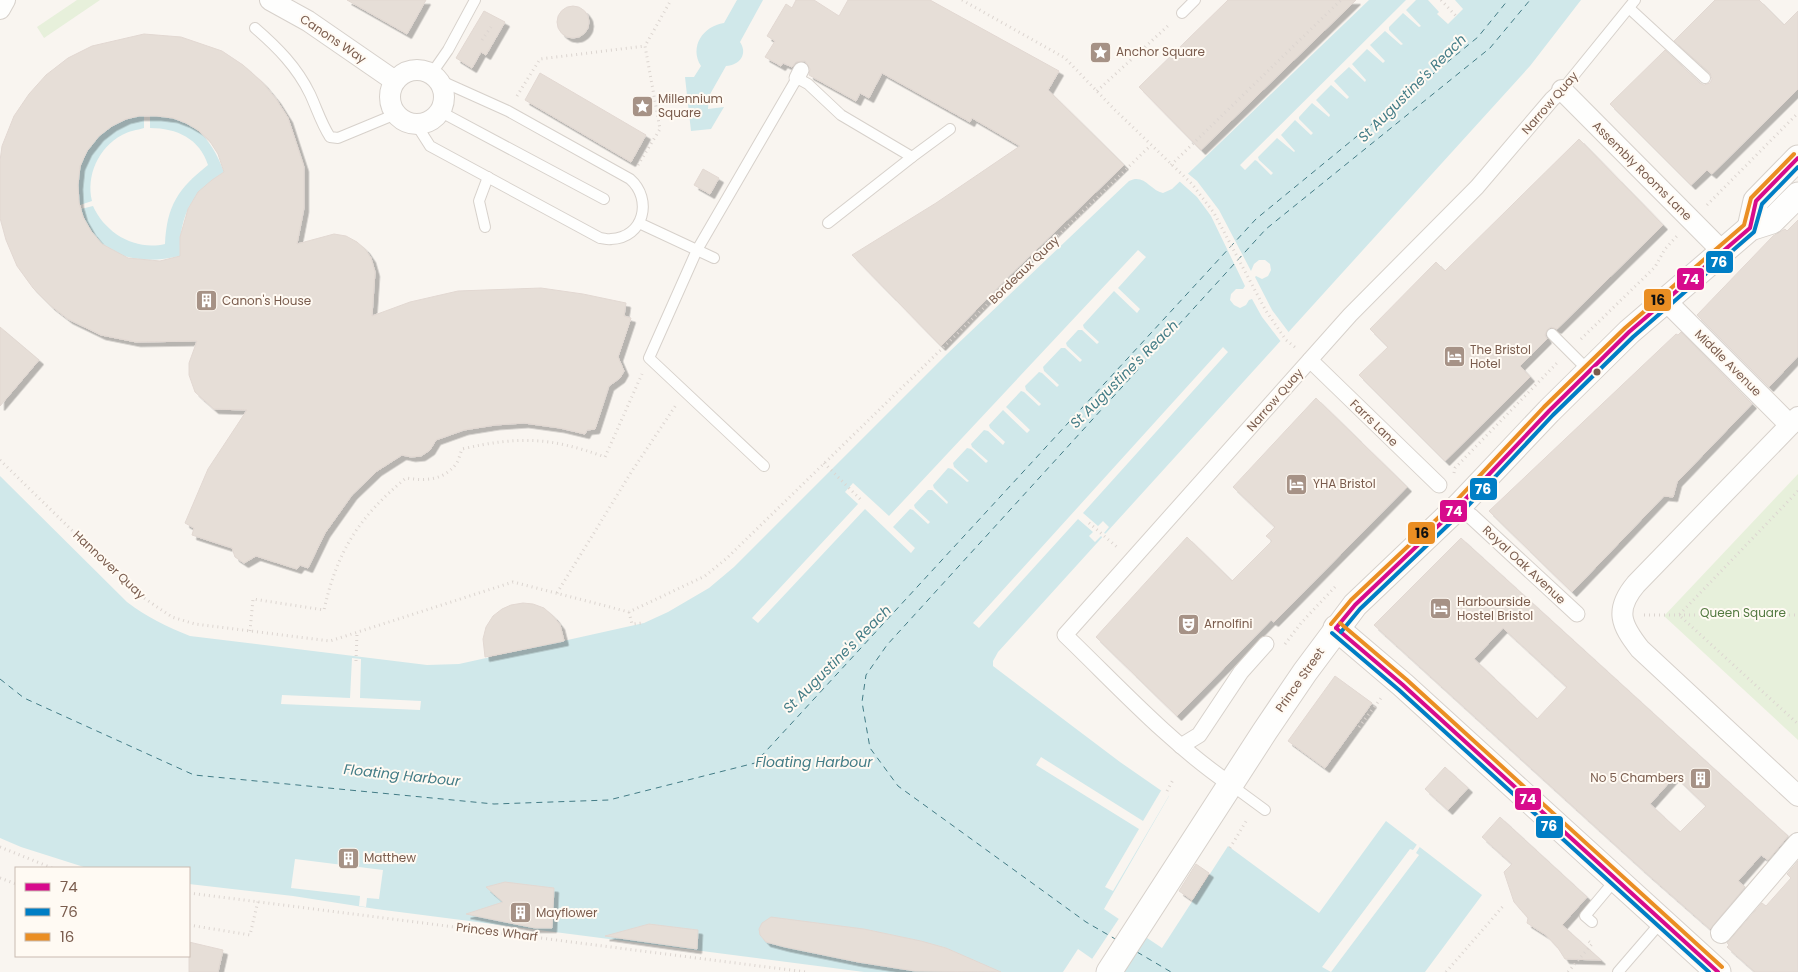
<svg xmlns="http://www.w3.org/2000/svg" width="1798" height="972" font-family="Poppins,sans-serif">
	<defs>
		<filter id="shadow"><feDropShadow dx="4.5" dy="4.5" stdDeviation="0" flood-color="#0004"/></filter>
	</defs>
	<rect width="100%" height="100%" fill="#f9f5f0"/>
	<g fill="#e7f0db">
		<path d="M77,0H100L44,38L37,27Z"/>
		<path d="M1798,474V740L1664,616Z"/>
	</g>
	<g fill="#d0e8ea">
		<path d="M737,0H763L740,42C748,54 740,65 726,66L709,96L708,109L724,107L711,129L691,131L685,77H694L701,66C689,47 703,26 724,23Z"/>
		<path d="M1369,0H1581L1530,66L998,652L993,661V666L1120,762L1169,796L1104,909L1162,948L1228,846L1319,913L1386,821L1482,895L1425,972H1111L1078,949L1063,972H864L376,909L293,896L189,884V868H87L21,847L0,838V476L127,602C147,617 167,627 190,636L427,665L459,664L644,623L668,612L709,588L734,567L947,354L1129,181C1144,173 1150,190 1163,193L1172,189Z"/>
		<path d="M139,116H144V128C137,130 129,131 122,135C98,148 86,176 92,201L80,205C71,162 95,125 139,116Z"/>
		<path d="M150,116C190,115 211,136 224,172C191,193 179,216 180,256C136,266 95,257 81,209L93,206C105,233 135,251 165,244C167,205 178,189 208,165C200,139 177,128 150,128Z"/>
	</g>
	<g fill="#f9f5f0">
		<path d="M1406,0H1416L1406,10L1421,26L1419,27L1403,13L1389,27V30L1403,44L1401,45L1385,31L1370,45L1385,61L1383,63L1367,49L1352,64L1366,80L1365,82L1349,67L1334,81L1349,97L1347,99L1331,85L1316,100L1330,115L1329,117L1312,103L1299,117V119L1313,133L1311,135L1295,120L1281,135L1295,151L1294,152L1277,138L1258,157L1259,160L1273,173L1271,175L1257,161L1255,160L1245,170L1240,165Z"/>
		<path d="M1428,0H1455L1463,9L1448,24L1437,14L1439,12Z"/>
		<path d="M1186,172L1197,181L1219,210L1251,271L1254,264L1259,260H1265L1270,264L1271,270L1268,276L1262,279L1256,276L1255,277L1272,310L1290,334L1282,343L1262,317L1252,299L1249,300L1246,305L1240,308L1234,305L1230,300L1231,294L1236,289H1243L1245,286L1211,216L1197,197L1178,180Z"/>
		<path d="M1138,250L1146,257L1118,288L1140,309L1137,313L1114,291L1083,325L1084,328L1099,342L1097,344L1082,330H1078L1066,343L1067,346L1082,360L1080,362L1065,348H1061L1043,367L1044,371L1059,385L1057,387L1042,373L1039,372L1025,386L1026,390L1041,404L1039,406L1024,392L1021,391L1006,407L1030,430L1027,433L1003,410L989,425L990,428L1005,442L1003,445L988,431L984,430L971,444L972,447L988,461L986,463L971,449L967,448L953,463L954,467L969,481L967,482L952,469L948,468L933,485L934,488L948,502L947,504L932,490H928L914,505L915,508L930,522L928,524L913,510L910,509L893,527L915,548L911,553L865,509L758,623L752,618L858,504L845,492L853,483L889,516Z"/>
		<path d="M1223,347L1228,352L1083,513L1098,526L1103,521L1109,527L1104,533L1106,534L1103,538L1101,536L1095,542L1089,536L1093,532L1078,519L979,628L973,623Z"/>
		<path d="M352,658L361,659L360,698L421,701L420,710L281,704L282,695L350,698Z"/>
		<path d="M1041,757L1143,821L1162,789L1170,794L1113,891L1105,887L1139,829L1036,765Z"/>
		<path d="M1418,843L1421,845L1416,853L1419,855L1331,972L1322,967L1410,849L1413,850Z"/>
		<path d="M295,859L383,870L379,899L367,898L366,907L359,906L360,896L291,888Z"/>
		<path d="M1120,917L1144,933L1107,972L1092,959Z"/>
	</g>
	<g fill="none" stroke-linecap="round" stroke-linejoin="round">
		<g stroke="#437c86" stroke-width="1" stroke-dasharray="6 5" stroke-linecap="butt">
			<path d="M0,679L24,698L194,775L494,804L609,800L755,763L1256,219L1478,37L1508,0"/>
			<path d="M1117,940L1086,922L898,786L870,748L862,702L866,675L887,645L1266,229L1490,48L1530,0"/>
			<path d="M1137,952L1171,972"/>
		</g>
	</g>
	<g fill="#e6ded7" stroke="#e2d8d2" fill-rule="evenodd" filter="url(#shadow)">
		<path d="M347,0H426L407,34Z"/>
		<path d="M796,0H814L839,16L848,0H930L1059,71L1048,90L1124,165L1010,275L941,346L852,255L936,203L1020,146L972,118L970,122L882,73L869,98L860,93L856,101L809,75L810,69L805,61L796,62L792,67L783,63L781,66L765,57L775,41L767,36L786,4L792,8Z"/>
		<path d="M1228,0H1356L1201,150L1139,87Z"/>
		<path d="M1715,0H1759L1784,25L1798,11V89L1712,174L1707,170L1691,185L1610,104L1665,50L1700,83L1704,85L1710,83L1712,79L1710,73L1674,41Z"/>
		<circle cx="573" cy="22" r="16"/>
		<path d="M484,11L505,22L486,55L481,52L472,68L456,58Z"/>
		<path d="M144,34L181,37L222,51L243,65L262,82L276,99L288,118L304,167V208L297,244L334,234L346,236L357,242L365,249L371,258L375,272L372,316L410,302L458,291L541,288L583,294L626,303L624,316L631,318L618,357L624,371L620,378L609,386L595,429L587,430L585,434L560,428L524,423L495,425L464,430L436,440L430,450L421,456L411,457L402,455L377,471L352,495L325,533L308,568L300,565L297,569L256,556L244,563L235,557L232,548L192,535L194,528L185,523L208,469L247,410L214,409L195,392L189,375V363L197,341L136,342L101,335L68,319L50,305L33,288L17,266L6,240L0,218V161L2,146L14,116L29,94L46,75L68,58L92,46ZM139,116H157L173,118L186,123L198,130L209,140L218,154L224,172L212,180L198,192L188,209L180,237V256L160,261L128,258L102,244L91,231L83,217L79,203L78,185L80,166L87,151L99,136L112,126L126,119Z"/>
		<path d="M540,73L646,135L631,162L525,100Z"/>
		<path d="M1579,139L1663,225L1557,329L1551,327L1547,330L1545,335L1547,339L1520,366L1530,377L1445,461L1359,375L1388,347L1370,329L1436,262L1445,271Z"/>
		<path d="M703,169L719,178L710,194L694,185Z"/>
		<path d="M1798,220V356L1769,387L1697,315L1773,236L1785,229L1787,231Z"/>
		<path d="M0,327L39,360L0,406Z"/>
		<path d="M1681,332L1752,404L1677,482L1673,497L1664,496L1572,592L1489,511L1676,334L1678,335Z"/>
		<path d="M1316,398L1407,487L1274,622L1271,620L1177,716L1096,637L1187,537L1232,581L1272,541L1266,536L1275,527L1233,487Z"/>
		<path d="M1461,538L1788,836L1768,860L1761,855L1738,881L1745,887L1710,929L1644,871L1374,625ZM1503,628L1567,687L1537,719L1474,659ZM1675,776L1706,806L1680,832L1650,804Z"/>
		<path d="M523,603L533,604L544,608L553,616L560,625L564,641L485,657L483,639L486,627L493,616L502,609L511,605Z"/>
		<path d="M1335,676L1372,703L1325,768L1288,741Z"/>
		<path d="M1445,767L1468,788L1448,810L1425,789Z"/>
		<path d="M1500,817L1587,897L1562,925L1601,960L1565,959L1558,948L1546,935L1527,923L1528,918L1514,902L1504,872L1512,864L1482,837Z"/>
		<path d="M1798,861V972H1755L1727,947L1729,945L1727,943L1762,903L1766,906L1791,878L1787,874Z"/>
		<path d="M1196,864L1209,873L1192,900L1179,891Z"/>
		<path d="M505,882L554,888L552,928H535L466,914L503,902L486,887Z"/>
		<path d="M771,917L864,929L921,941L946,948L1001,972L915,971L858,962L785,947L766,942L760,935L759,929L762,923Z"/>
		<path d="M649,924L698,930L697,949L605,936Z"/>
		<path d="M189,942L223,950L218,972H189Z"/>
	</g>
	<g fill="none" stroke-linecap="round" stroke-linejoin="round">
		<defs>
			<g id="service">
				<path d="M1629,8L1705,78"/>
				<path d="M1182,13L1195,0"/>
				<path d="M255,28C277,47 297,67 310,94C317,109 321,123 330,137L338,138L396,114"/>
				<path d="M432,73L448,50L475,0"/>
				<path d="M1562,90L1635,0"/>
				<path d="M441,112L604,199"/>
				<path d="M416,124L430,146L600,238C603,238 608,240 611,239C644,238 653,199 630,179L508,111L439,80"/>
				<path d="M639,223L714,258"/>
				<path d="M828,223L912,157L950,129"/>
				<path d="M485,227L479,201L488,177"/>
				<path d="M1552,334L1589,371"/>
				<path d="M764,466L649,358L697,250L797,78L808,84L841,115L912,157"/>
				<path d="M1231,785L1265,810"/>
				<path d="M1592,922L1585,916L1616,879"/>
				<path d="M1618,972L1662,921"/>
			</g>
			<g id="pedestrian">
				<path d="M797,78L801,70"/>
				<path d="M1310,360L1439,485"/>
				<path d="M1471,516L1577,614"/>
				<path d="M1181,746L1199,735L1241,672L1266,644"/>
				<path d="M1230,784C1169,742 1118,686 1065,635L1350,315L1477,187L1552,99L1562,90"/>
			</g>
			<g id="minor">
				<path d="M270,0L308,21L395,81"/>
				<path d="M0,9L5,0"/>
				<circle cx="417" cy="97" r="27"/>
				<path d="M1562,90L1723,252"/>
				<path d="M1666,301L1790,425"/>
				<path d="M1798,417L1636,584C1614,610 1621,625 1640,649L1798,796"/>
				<path d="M1721,933L1798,843"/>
			</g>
			<g id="tertiary">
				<path d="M1750,228L1756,201L1798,158"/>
				<path d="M1336,628L1403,685L1718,972"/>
				<path d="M1109,972L1265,731L1305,672L1355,605L1460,505L1549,411L1629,332L1750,228L1772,221L1798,195"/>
			</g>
		</defs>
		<use href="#service" stroke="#d7d1cb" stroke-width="12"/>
		<use href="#pedestrian" stroke="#d7d1cb" stroke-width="17"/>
		<use href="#minor" stroke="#d7d1cb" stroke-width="22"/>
		<use href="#tertiary" stroke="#d7d1cb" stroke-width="27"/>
		<g stroke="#dcd5d0" stroke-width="3" stroke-dasharray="1 4" stroke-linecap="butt">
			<path d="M962,0L1065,58L1115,110L1192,184L1214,213L1266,311L1286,340L1296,348"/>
			<path d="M1441,0L1456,16"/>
			<path d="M482,40L491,27"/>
			<path d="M1097,91L1170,24"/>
			<path d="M517,96L540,59L645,46"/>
			<path d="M638,165L660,129L645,46L671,0"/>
			<path d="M1171,165L1341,0"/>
			<path d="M1707,205L1798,113"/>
			<path d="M1581,339L1655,267L1665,249L1677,236"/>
			<path d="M0,460L135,592L172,617L195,624L330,641L513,582L629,612L705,576L727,558L1150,146"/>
			<path d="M824,463L861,500"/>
			<path d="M1454,473L1455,468L1557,363"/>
			<path d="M1798,491L1679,615L1798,724"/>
			<path d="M1089,523L1117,547"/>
			<path d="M557,593L632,471L676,405"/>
			<path d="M629,612L632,624L644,623"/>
			<path d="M1644,615H1798"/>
			<path d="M250,631L253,599L324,610C337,551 359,517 406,478C424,481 443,481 456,464C459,460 460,454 462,449C519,436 550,437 605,457L642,374"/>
			<path d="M1285,644L1301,623L1335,587"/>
			<path d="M356,661L357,633"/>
			<path d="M1359,727L1381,698"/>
			<path d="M1167,791L1174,778"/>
			<path d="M0,847L52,868"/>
			<path d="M1230,848L1248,818"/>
			<path d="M0,878L16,884"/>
			<path d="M189,893L806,972"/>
			<path d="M189,925L250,935L258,901"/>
			<path d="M1446,972L1505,904"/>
			<path d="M1568,972L1592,944L1586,939"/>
		</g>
		<use href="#service" stroke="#fefefd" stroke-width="10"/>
		<use href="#pedestrian" stroke="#fefefd" stroke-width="15"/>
		<use href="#minor" stroke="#fefefd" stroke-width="20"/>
		<use href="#tertiary" stroke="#fefefd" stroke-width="25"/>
		<defs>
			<g id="bus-1">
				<path d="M1336,628L1355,605L1460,505L1549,411L1629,332L1750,228L1756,201L1798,158"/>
				<path d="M1336,628L1403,685L1718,972"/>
			</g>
			<g id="bus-2">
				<path d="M1341,632L1360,609L1464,510L1553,415L1633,337L1754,232L1762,204L1798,167"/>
				<path d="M1332,633L1399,690L1709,972"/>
			</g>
			<g id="bus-3">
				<path d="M1340,623L1407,680L1722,967"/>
				<path d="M1331,624L1351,600L1456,501L1544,407L1625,328L1744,225L1751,198L1794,154"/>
			</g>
		</defs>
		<use href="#bus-1" stroke="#fffaf3" stroke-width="8"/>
		<use href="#bus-2" stroke="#fffaf3" stroke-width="8"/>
		<use href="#bus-3" stroke="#fffaf3" stroke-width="8"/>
		<use href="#bus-1" stroke="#d70b8c" stroke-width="4"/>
		<use href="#bus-2" stroke="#007ec5" stroke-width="4"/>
		<use href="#bus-3" stroke="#ea8e23" stroke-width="4"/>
	</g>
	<defs>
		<symbol id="sight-square" viewBox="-11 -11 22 22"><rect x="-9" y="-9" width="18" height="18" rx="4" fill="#a69286" stroke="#fffaf3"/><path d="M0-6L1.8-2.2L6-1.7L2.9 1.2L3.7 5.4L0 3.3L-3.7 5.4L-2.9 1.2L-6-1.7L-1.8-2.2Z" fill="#fff"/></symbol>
		<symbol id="building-square" viewBox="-11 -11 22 22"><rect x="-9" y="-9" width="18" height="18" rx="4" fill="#a69286" stroke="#fffaf3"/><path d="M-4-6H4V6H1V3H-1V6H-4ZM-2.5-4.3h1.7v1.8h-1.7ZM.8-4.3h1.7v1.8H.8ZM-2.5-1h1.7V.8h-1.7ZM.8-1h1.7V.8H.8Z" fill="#fff"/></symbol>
		<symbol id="hotel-square" viewBox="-11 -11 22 22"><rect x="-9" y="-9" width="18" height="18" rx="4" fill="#a69286" stroke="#fffaf3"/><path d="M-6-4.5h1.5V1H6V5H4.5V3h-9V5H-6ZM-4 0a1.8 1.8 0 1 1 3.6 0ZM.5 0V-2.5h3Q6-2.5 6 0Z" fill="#fff"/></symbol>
		<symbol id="theatre-square" viewBox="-11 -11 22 22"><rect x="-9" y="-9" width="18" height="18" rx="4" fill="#a69286" stroke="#fffaf3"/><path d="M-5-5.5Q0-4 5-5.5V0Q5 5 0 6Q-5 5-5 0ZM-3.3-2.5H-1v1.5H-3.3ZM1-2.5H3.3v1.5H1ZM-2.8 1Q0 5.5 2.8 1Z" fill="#fff"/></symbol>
	</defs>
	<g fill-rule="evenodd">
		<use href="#sight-square" x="1088" y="40" width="25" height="25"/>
		<use href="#sight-square" x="630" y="94" width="25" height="25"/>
		<use href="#building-square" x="194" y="288" width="25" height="25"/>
		<use href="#hotel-square" x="1442" y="344" width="25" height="25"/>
		<use href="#hotel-square" x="1284" y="472" width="25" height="25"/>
		<use href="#hotel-square" x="1428" y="596" width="25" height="25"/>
		<use href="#theatre-square" x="1176" y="612" width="25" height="25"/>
		<use href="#building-square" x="1688" y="766" width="25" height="25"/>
		<use href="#building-square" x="336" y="846" width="25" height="25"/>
		<use href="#building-square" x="508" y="900" width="25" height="25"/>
	</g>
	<circle fill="#7a5c4d" stroke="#fffaf3" stroke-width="2" cx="1597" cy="372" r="4.5"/>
	<g text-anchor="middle" stroke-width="4" stroke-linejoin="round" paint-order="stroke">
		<g font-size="12" fill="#7a5c4d" stroke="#fffaf3">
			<text transform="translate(333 39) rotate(34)" y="4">Canons Way</text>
			<text transform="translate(1550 103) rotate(-49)" y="4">Narrow Quay</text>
			<text transform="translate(1642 171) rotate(45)" y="4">Assembly Rooms Lane</text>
			<text transform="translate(1024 270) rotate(-44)" y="4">Bordeaux Quay</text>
			<text transform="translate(1728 363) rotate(45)" y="4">Middle Avenue</text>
			<text transform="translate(1275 400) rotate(-49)" y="4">Narrow Quay</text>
			<text transform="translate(1374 423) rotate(44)" y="4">Farrs Lane</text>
			<text transform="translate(109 565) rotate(43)" y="4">Hannover Quay</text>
			<text transform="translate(1524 565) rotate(43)" y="4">Royal Oak Avenue</text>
			<text transform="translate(1300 680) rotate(-55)" y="4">Prince Street</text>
			<text transform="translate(497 932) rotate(7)" y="4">Princes Wharf</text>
		</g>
		<g font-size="12" fill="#7a5c4d" stroke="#fffaf3" text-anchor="start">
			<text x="1116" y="56">Anchor Square</text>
			<text x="658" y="103">Millennium<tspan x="658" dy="14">Square</tspan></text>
			<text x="222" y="305">Canon's House</text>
			<text x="1470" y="354">The Bristol<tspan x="1470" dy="14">Hotel</tspan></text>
			<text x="1313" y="488">YHA Bristol</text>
			<text x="1457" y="606">Harbourside<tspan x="1457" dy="14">Hostel Bristol</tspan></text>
			<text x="1204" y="628">Arnolfini</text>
			<text x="1684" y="782" text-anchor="end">No 5 Chambers</text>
			<text x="364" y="862">Matthew</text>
			<text x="536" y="917">Mayflower</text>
		</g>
		<g font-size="12" fill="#537a41" stroke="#fffaf3">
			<text x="1743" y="617">Queen Square</text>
		</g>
		<g font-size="14" font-style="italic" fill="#437c86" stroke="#fffaf3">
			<text transform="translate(1412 88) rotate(-45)" y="5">St Augustine's Reach</text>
			<text transform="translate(1124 374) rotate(-45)" y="5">St Augustine's Reach</text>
			<text transform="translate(837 659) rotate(-45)" y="5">St Augustine's Reach</text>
			<text x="814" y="767">Floating Harbour</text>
			<text transform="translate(402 775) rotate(6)" y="5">Floating Harbour</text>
		</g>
	</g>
	<g stroke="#fffaf3" stroke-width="2">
		<rect x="1705" y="250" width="29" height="24" rx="5" fill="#007ec5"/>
		<rect x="1676" y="267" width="29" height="24" rx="5" fill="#d70b8c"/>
		<rect x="1643" y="288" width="29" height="24" rx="5" fill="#ea8e23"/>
		<rect x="1469" y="477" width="29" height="24" rx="5" fill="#007ec5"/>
		<rect x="1439" y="499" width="29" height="24" rx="5" fill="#d70b8c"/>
		<rect x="1407" y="521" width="29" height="24" rx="5" fill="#ea8e23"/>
		<rect x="1514" y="787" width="28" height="24" rx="5" fill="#d70b8c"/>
		<rect x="1535" y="815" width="29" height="24" rx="5" fill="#007ec5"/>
	</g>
	<g font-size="14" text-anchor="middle" font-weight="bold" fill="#fff">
		<text x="1719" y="267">76</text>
		<text x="1691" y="284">74</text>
		<text x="1483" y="494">76</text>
		<text x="1454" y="516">74</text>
		<text x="1528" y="804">74</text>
		<text x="1549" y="831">76</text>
	</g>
	<g font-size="14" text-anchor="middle" font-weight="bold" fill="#111">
		<text x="1658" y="305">16</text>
		<text x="1422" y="538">16</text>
	</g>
	<rect x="15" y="867" width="175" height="90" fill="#fffaf3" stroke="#cabbb1"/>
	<rect x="25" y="883" width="25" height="8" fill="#d70b8c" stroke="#cabbb1"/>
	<text x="60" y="892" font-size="15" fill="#7a5c4d">74</text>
	<rect x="25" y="908" width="25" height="8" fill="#007ec5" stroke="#cabbb1"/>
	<text x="60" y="917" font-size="15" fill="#7a5c4d">76</text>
	<rect x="25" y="933" width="25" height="8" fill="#ea8e23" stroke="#cabbb1"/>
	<text x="60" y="942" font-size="15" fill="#7a5c4d">16</text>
</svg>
